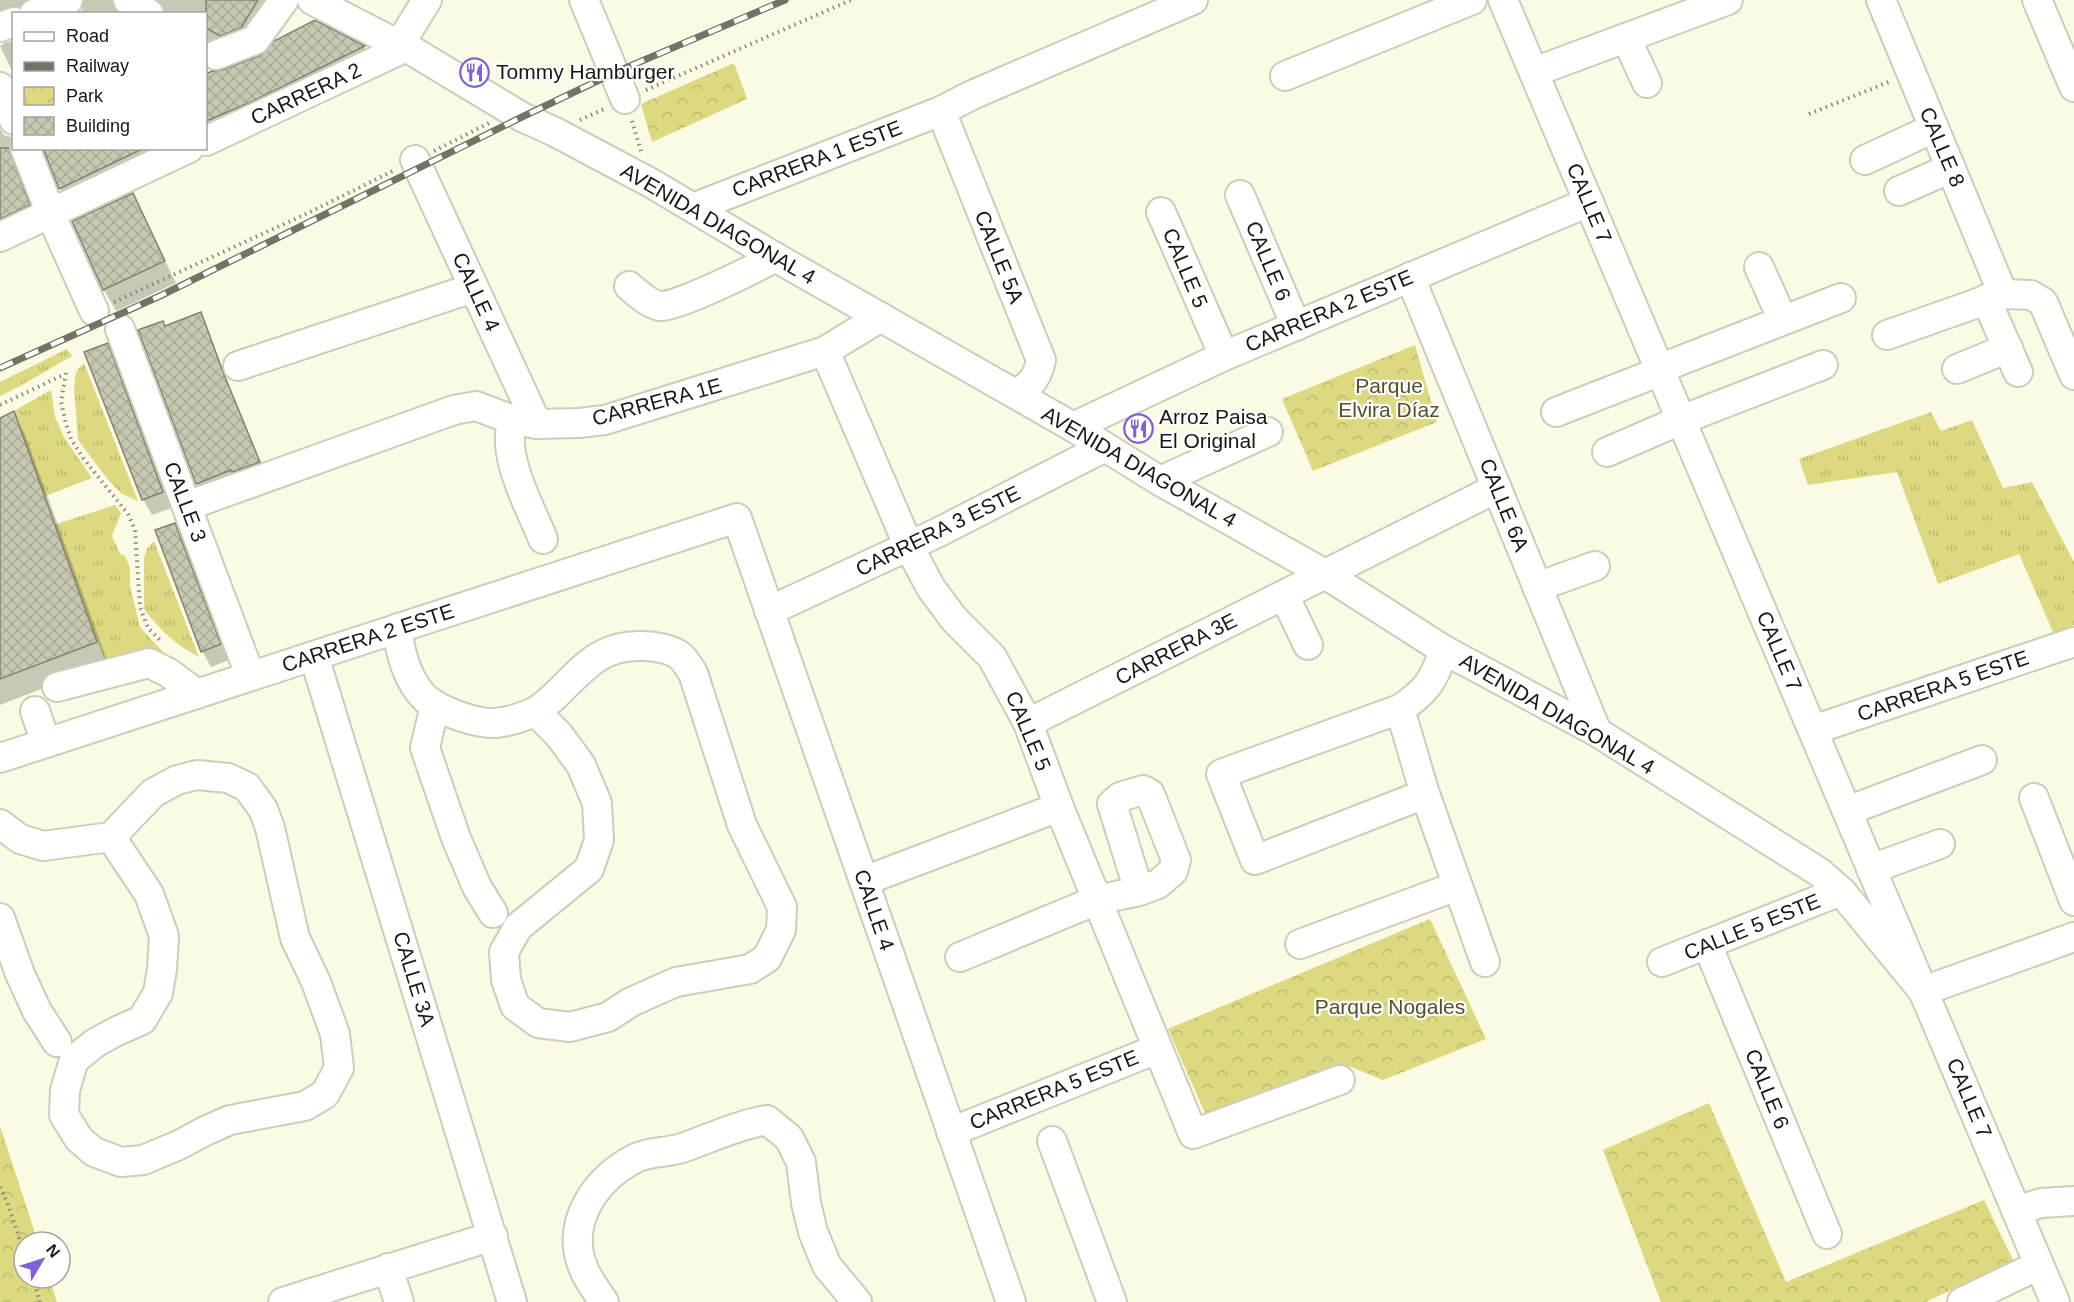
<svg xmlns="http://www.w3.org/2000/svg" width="2074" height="1302" font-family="Arial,sans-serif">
	<defs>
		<pattern id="grass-tufts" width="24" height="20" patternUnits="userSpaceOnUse" patternTransform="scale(1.5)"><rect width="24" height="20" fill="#ddd981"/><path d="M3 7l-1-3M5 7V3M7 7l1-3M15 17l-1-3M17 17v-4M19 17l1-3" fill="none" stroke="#bdba6e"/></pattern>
		<pattern id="park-crowns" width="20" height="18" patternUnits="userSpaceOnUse" patternTransform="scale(1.5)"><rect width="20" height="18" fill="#ddd981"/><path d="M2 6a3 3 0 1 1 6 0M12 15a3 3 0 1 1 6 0" fill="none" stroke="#bdba6e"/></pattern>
		<pattern id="building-cross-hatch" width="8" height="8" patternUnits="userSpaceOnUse" patternTransform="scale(1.5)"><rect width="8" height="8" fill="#c7c7b2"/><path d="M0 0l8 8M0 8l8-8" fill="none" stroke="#aaaa98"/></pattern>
	</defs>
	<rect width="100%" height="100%" fill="#fbfae5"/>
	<g fill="url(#grass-tufts)">
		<path d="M67,349L72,356C47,370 26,384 0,396V382Z"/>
		<path d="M84,363L138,501L122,494L109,481L78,440L74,387L76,372Z"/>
		<path d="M51,390L55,417L65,439L92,478L43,497L14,411Z"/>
		<path d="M1931,412L1941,431L1972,420L2003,488L2032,482L2074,562V625L2054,634L2019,554L1938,584L1897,472L1808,485L1799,459Z"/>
		<path d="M115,505L121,513L112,536L120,554L125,556L130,568V586L140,627L173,663L134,650L105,661L53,525Z"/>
		<path d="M154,541L199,657C177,646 159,629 144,609V558L147,549Z"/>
	</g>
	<g fill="url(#park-crowns)">
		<path d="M734,63L747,99L652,142L641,104Z"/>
		<path d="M1415,345L1437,422L1313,471L1282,399Z"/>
		<path d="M1430,919L1486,1039L1383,1080L1349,1066L1209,1122L1168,1029Z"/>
		<path d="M1709,1103L1786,1282L1984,1200L2014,1262L1925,1302H1661L1603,1150Z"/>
		<path d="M0,1126L38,1242H24V1278H49L57,1302H0Z"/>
	</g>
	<g fill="#0003">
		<path d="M0,0H265L277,20L206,46V14H79L84,8L71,14H14V37L6,41L7,42L14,41V75L0,46L5,43L0,34Z"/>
		<path d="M315,22L364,47L378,73L257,132L75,214L60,188L49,160L42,158L36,148H206V75L212,72H222L262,57Z"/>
		<path d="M0,129L4,135L14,138V148L19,173L39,223L0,242Z"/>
		<path d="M132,195L176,283L116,311L104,290L74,222Z"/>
		<path d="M201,314L206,324L228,384L264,473L203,493L197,483L165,328Z"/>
		<path d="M107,345L116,360L171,508L152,515L143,499Z"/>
		<path d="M13,413L25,434L108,663L0,705V420Z"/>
		<path d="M174,524L183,540L229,660L211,667L202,651Z"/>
	</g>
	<g fill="url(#building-cross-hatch)" stroke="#838370" stroke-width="1.5">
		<path d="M206,0H258L241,28L220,36L206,28Z"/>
		<path d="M315,20L365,46L249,103L206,121V74L212,71L222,70L261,55L274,41Z"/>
		<path d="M0,148H9L30,205L0,219Z"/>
		<path d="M43,148H144L59,189Z"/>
		<path d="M133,193L165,261L103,290L72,221Z"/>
		<path d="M201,312L223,372L260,462L232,472L231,470L196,484L138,330L163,321L165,326Z"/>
		<path d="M108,343L163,492L142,500L84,352Z"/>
		<path d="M14,411L97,642L0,679V418Z"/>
		<path d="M175,523L221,644L201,652L155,530Z"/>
	</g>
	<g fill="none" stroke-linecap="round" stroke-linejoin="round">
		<defs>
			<g id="minor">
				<path d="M128,0L149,14"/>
				<path d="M312,0L399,45L406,47L522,117L555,132L651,183L775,257L1073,427L1160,481L1325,574L1444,650L1597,732L1819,872L1841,891L1923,991L2074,937"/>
				<path d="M584,0L625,99"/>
				<path d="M1503,0L2055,1302"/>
				<path d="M1881,0L2003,294"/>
				<path d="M2037,0L2074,87"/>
				<path d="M34,14L68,0"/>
				<path d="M0,27L14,22"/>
				<path d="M1626,38L1647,83"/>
				<path d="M399,45L427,0"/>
				<path d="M216,55L255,40L284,0"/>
				<path d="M1534,72L1728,0"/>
				<path d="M1285,76L1472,0"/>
				<path d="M0,87L14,120"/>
				<path d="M941,111L1041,360C1038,377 1030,386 1016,394"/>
				<path d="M206,141L406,47"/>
				<path d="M25,148L55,224L94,311"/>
				<path d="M415,160L537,424"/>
				<path d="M1865,160L1934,128"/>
				<path d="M1899,191L1951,168"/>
				<path d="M1240,195L1296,326"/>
				<path d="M693,208L941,111L972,95L1193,0"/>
				<path d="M1161,212L1224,356"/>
				<path d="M0,237L189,148"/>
				<path d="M1759,267L1777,307"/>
				<path d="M1410,277L1597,732"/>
				<path d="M629,286C637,293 649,304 660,306C676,308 758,267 775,257"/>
				<path d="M1986,299L2018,372"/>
				<path d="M120,329L250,675"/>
				<path d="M1887,335L2003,294L2031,295L2043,302L2074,375"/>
				<path d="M825,351L909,547L931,588L954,619L992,657L1028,723L1059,807L1193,1134L1340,1080"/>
				<path d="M238,366L473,288"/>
				<path d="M1957,369L2008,348"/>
				<path d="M1556,412L1661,371L1674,363L1841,298"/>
				<path d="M513,420C500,454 530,507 543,539"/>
				<path d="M1073,427L1224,356L1589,202"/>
				<path d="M1607,452L1681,420L1823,365"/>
				<path d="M1160,481L1268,432"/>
				<path d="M187,506L454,410L476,406L513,420L537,424L579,423L605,420L825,351L881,317"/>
				<path d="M1537,587L1595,566"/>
				<path d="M1284,595L1308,645"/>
				<path d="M769,611L937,533L1105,447"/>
				<path d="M398,628C399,652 408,682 426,699C440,711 476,724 495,723C507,722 523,717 534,712C544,707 551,699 559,692C586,665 603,644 644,646C655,646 670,649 679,655C685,659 689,668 693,673L742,825L782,907L781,930L767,958L750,969L676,982L631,1002L608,1017L570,1027L538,1023L515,1006L506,980L504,952L518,927L589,869L599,840L597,803L581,765L559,735L536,712"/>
				<path d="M1444,650C1434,680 1427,691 1400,709L1425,794L1485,962"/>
				<path d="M314,656L512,1302"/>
				<path d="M57,687L149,663L169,673L197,694"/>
				<path d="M435,705L425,748L456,838L477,887L493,913"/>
				<path d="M1400,709L1221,774L1255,860L1425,794"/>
				<path d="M35,711L46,743"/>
				<path d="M1028,723L1497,488"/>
				<path d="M1813,730L2074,642"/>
				<path d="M0,758L737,518L1011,1302"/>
				<path d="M2034,798L2074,901"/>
				<path d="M1847,811L1982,760"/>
				<path d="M0,824L20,839L43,846L111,837L153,793L177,780L197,775L228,778L247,787L263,809L270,828L295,938L316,982L335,1034L339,1068L325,1094L305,1106L230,1120L205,1131L179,1145L143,1160L121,1162L94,1152L79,1139L64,1115L65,1090L74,1060L95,1043L117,1031L142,1020L158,993L162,969L164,936L149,894L111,837"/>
				<path d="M1871,869L1940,844"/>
				<path d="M864,881L1059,807"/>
				<path d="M0,918L20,974L37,1011L57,1042"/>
				<path d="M1300,944L1457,886"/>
				<path d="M1707,944L1827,1234"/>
				<path d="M960,957L1097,900L1139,891L1158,884L1173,871L1176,860L1150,794L1143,790L1120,797L1112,804L1139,891"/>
				<path d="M1662,962L1841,891"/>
				<path d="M951,1132L1157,1049"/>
				<path d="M1052,1141L1112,1302"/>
				<path d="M2016,1211L2041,1203L2074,1201"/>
				<path d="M388,1268L399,1302"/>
				<path d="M283,1302L493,1236"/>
				<path d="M604,1302C597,1291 587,1279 583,1267C565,1222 596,1178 636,1158C650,1151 670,1153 685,1147C713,1137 738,1125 767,1120L789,1138L801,1162L806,1203L813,1232L827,1266L857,1302"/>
				<path d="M1962,1302L2039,1265"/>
			</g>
		</defs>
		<use href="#minor" stroke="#cecdb9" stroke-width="32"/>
		<g stroke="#888779" stroke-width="4" stroke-dasharray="1.5 4.5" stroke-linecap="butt">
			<path d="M646,90L851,0"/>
			<path d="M1809,114L1891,81"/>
			<path d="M580,120L606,108"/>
			<path d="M632,121L641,151"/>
			<path d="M434,151L489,123"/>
			<path d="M114,302L306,214L395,170"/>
			<path d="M66,373L61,402L66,424L71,439L83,458L128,514L135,530L140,607L148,628L162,642"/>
			<path d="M0,405L65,374"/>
			<path d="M0,1187L7,1202L24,1252"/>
			<path d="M33,1278L40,1302"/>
		</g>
		<use href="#minor" stroke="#fff" stroke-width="28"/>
		<defs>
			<path id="rail" d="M0,368L160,296L522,117L616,72L785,0"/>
		</defs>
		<use href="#rail" stroke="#727265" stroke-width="7"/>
		<use href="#rail" stroke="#fff" stroke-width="4.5" stroke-dasharray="14" stroke-linecap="butt"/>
	</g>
	<defs>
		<symbol id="restaurant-ring" viewBox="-11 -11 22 22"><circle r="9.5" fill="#fff" stroke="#8061dc" stroke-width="1.5"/><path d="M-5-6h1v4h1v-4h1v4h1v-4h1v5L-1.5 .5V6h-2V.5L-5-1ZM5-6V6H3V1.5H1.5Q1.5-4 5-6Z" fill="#8061dc"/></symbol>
	</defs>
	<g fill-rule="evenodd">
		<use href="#restaurant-ring" x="458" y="56" width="33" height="33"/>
		<use href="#restaurant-ring" x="1122" y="412" width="33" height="33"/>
	</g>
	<g text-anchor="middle" stroke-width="4.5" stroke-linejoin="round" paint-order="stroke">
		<g font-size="21" fill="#191911" stroke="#fff" text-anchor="start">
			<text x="496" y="79">Tommy Hamburger</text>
			<text x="1159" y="424">Arroz Paisa<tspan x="1159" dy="24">El Original</tspan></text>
		</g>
		<g font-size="21" fill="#191911" stroke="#fff">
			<text transform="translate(306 94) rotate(-25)" y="7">CARRERA 2</text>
			<text transform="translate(1942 147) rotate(67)" y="7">CALLE 8</text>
			<text transform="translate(817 159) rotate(-21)" y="7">CARRERA 1 ESTE</text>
			<text transform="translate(1589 203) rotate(67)" y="7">CALLE 7</text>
			<text transform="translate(718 224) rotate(30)" y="7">AVENIDA DIAGONAL 4</text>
			<text transform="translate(999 257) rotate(68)" y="7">CALLE 5A</text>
			<text transform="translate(1268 261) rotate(67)" y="7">CALLE 6</text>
			<text transform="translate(1185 268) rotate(67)" y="7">CALLE 5</text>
			<text transform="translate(476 292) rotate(65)" y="7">CALLE 4</text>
			<text transform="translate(1329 311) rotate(-23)" y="7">CARRERA 2 ESTE</text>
			<text transform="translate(657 402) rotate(-15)" y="7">CARRERA 1E</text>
			<text transform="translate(1139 467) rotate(30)" y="7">AVENIDA DIAGONAL 4</text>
			<text transform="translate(185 502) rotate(69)" y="7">CALLE 3</text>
			<text transform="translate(1504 505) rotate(68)" y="7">CALLE 6A</text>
			<text transform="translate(938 531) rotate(-26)" y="7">CARRERA 3 ESTE</text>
			<text transform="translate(368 638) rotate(-18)" y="7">CARRERA 2 ESTE</text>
			<text transform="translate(1176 649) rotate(-27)" y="7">CARRERA 3E</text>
			<text transform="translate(1779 651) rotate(67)" y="7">CALLE 7</text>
			<text transform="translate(1943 686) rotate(-19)" y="7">CARRERA 5 ESTE</text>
			<text transform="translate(1557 714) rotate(30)" y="7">AVENIDA DIAGONAL 4</text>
			<text transform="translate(1028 731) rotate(67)" y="7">CALLE 5</text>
			<text transform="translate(874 910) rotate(71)" y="7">CALLE 4</text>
			<text transform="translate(1752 927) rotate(-22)" y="7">CALLE 5 ESTE</text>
			<text transform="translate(414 979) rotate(73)" y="7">CALLE 3A</text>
			<text transform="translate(1767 1089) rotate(68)" y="7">CALLE 6</text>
			<text transform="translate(1054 1090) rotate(-22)" y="7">CARRERA 5 ESTE</text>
			<text transform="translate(1969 1098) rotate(67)" y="7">CALLE 7</text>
		</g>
		<g font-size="21" fill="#535125" stroke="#fff">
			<text x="1389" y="393">Parque<tspan x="1389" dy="24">Elvira Díaz</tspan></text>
			<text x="1390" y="1014">Parque Nogales</text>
		</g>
	</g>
	<rect x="12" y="12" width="195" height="138" fill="#ffffff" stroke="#a3a3a0" stroke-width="1.5"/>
	<rect x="24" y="32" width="30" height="9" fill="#ffffff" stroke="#a3a3a0" stroke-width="1.5"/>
	<text x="66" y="42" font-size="18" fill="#191911">Road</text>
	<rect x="24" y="62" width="30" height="9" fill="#727265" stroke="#a3a3a0" stroke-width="1.5"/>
	<text x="66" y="72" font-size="18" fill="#191911">Railway</text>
	<rect x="24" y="87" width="30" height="18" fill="url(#park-crowns)" stroke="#a3a3a0" stroke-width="1.5"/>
	<text x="66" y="102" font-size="18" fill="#191911">Park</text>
	<rect x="24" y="117" width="30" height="18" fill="url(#building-cross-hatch)" stroke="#a3a3a0" stroke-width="1.5"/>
	<text x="66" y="132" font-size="18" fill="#191911">Building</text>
	<g transform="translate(42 1260) rotate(51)"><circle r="28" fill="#ffffff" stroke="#a3a3a0" stroke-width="1.5"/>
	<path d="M0-4.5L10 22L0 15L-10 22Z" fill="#8061dc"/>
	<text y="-9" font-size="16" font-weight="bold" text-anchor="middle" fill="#191911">N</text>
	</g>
</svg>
